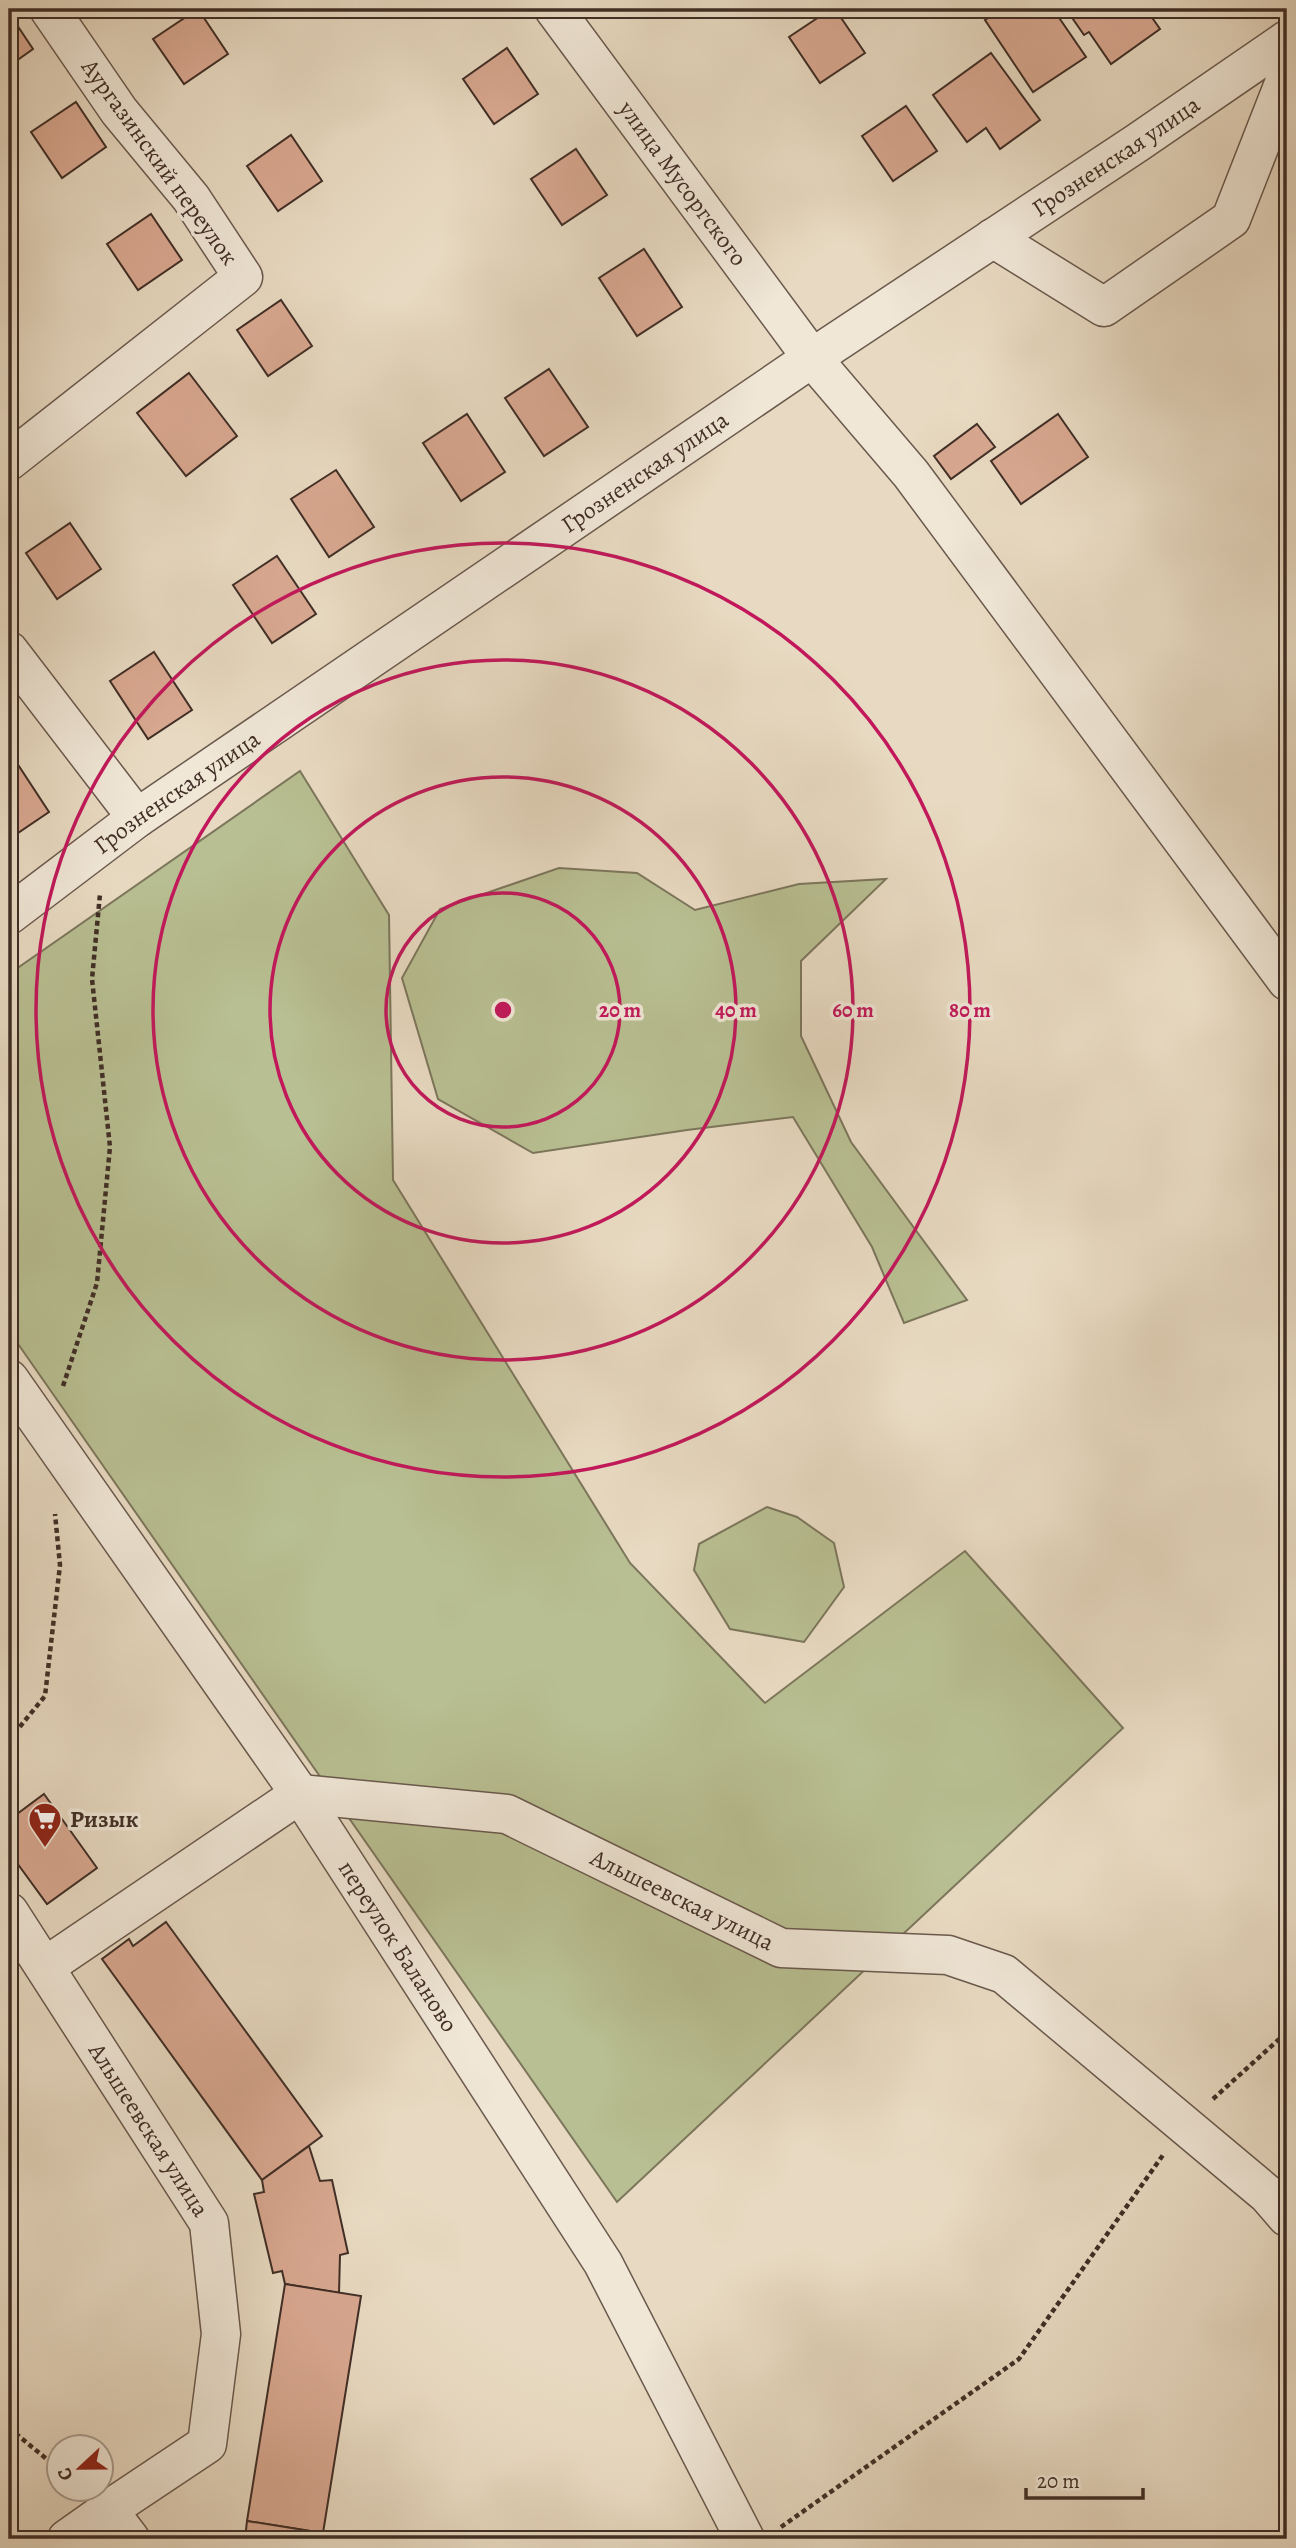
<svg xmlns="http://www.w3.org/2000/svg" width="1296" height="2548" font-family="Alegreya,serif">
	<rect width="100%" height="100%" fill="#e8dac2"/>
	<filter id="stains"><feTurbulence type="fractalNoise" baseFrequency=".00286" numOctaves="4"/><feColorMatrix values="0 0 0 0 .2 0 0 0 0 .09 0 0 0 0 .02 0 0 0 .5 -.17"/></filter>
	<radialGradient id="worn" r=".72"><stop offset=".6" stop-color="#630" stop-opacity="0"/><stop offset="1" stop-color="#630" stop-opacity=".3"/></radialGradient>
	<g fill="#b8bf92" stroke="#7c765c" stroke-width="2">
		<path d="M300,771L389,915L393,1180L630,1563L765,1703L965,1551L1123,1728L617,2202L9,1331V974Z"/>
		<path d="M559,868L637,873L695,910L799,884L886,879L801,961V1036L851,1142L967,1300L904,1323L872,1247L793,1117L687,1130L533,1153L438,1099L402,978L440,909Z"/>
		<path d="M767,1507L797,1517L834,1543L844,1587L804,1642L730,1629L694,1570L699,1544Z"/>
	</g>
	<g fill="#d9a891" stroke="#402e26" stroke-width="2">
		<path d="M198,9L228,54L184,84L153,39Z"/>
		<path d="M401,9H418L406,17Z"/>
		<path d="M831,9H835L865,53L820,83L789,37Z"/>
		<path d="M1003,9H1053L1086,57L1033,92L985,20Z"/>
		<path d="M1066,9H1146L1160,29L1111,64L1089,32L1084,35Z"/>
		<path d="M9,13L33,49L9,66Z"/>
		<path d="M507,48L538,94L494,124L463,79Z"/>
		<path d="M991,53L1040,120L1000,149L986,128L967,142L933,95Z"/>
		<path d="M76,102L106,147L62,178L31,132Z"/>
		<path d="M906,106L937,151L893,181L862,136Z"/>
		<path d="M291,135L322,181L278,211L247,166Z"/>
		<path d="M576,149L607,195L562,225L531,179Z"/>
		<path d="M151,214L182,260L138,290L107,244Z"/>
		<path d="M644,249L682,307L637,336L599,278Z"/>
		<path d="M281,300L312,346L268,376L237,330Z"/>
		<path d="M549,369L588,427L544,456L505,398Z"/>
		<path d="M189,373L237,436L186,476L137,413Z"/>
		<path d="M467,414L505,472L461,501L423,443Z"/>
		<path d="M1058,414L1088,457L1021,504L991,461Z"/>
		<path d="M977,424L995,447L951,479L934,456Z"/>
		<path d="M336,470L374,527L329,557L291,499Z"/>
		<path d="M70,523L101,569L57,599L26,553Z"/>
		<path d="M277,556L316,614L272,643L233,585Z"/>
		<path d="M154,652L192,710L148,739L110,681Z"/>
		<path d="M11,754L49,812L9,839V756Z"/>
		<path d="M44,1794L97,1868L47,1904L9,1852V1820Z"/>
		<path d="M166,1922L322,2136L262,2180L102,1959L129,1939L133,1946Z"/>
		<path d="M309,2146L320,2181L332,2180L348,2253L340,2255L339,2293L285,2284L282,2271L273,2273L254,2194L264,2192L262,2180Z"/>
		<path d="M285,2284L361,2296L323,2533L247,2521Z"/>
		<path d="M247,2521L323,2533V2539H245Z"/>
	</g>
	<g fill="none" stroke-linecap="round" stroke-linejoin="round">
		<defs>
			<g id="minor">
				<path id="s1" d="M554,9L812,358L911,474L1287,981"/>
				<path d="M993,238L1104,307L1231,219L1287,76"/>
				<path d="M9,461L243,277L191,198L119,111L49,9"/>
				<path d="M9,651L137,818"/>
				<path id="s2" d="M9,915L137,818L812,358L1137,143L1287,40"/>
				<path id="s3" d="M9,1379L300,1794L603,2263L745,2539"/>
				<path id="s4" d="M9,1912L209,2223L221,2334L207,2444L108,2510L130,2539"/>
				<path id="s5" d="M46,1966L300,1794L507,1814L781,1948L948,1955L1004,1974L1268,2195L1287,2217"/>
				<path d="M67,2539L108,2510"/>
			</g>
		</defs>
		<use href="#minor" stroke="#6a594d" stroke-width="41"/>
		<g stroke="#402e26" stroke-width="4.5" stroke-dasharray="5 3.5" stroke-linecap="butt">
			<path d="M63,1386L97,1283L110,1147L92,979L100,894"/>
			<path d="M9,1740L45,1696L60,1565L55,1514"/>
			<path d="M1213,2099L1287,2032"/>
			<path d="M9,2428L60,2470"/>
			<path d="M781,2527L1019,2359L1163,2155"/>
		</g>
		<use href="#minor" stroke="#f0e7d7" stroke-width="38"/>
	</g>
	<g fill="none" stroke="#c2185b" stroke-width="3.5">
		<circle cx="503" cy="1010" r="117"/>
		<circle cx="503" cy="1010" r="233"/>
		<circle cx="503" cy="1010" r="350"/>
		<circle cx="503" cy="1010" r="467"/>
	</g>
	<defs>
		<symbol id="supermarket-pin" viewBox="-11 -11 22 30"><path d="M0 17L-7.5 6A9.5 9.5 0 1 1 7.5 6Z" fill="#8f2418" stroke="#f0e7d7"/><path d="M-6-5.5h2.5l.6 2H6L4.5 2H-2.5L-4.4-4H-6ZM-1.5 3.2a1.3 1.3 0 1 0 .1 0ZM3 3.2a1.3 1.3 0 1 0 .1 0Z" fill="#fff"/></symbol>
	</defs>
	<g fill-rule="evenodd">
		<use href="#supermarket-pin" x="26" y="1800" width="38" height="52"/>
	</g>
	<g text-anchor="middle" stroke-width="7" stroke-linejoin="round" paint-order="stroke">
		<g font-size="24" fill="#402e26" stroke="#f0e7d7">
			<text dy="8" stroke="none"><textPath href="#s2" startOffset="1342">Грозненская улица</textPath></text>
			<text transform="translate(160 162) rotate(54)" y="8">Аургазинский переулок</text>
			<text dy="8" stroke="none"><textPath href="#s1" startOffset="217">улица Мусоргского</textPath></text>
			<text dy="8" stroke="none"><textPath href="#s2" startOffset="775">Грозненская улица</textPath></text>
			<text dy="8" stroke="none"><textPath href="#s2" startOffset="208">Грозненская улица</textPath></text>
			<text dy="8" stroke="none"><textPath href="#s5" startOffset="710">Альшеевская улица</textPath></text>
			<text dy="8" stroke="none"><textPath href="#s3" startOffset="688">переулок Баланово</textPath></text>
			<text dy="8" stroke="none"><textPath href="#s4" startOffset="259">Альшеевская улица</textPath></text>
		</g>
		<g font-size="24" font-weight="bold" fill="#402e26" stroke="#f0e7d7" text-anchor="start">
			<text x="70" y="1827">Ризык</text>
		</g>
	</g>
	<circle cx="503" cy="1010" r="10" fill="#c2185b" stroke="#f0e7d7" stroke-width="3.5"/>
	<g font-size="21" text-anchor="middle" font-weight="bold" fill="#c2185b" stroke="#f0e7d7" stroke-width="7" stroke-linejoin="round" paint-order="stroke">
		<text x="620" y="1017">20 m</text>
		<text x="736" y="1017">40 m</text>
		<text x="853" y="1017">60 m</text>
		<text x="970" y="1017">80 m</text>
	</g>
	<rect width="1296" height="2548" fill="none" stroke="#e8dac2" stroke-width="35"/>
	<rect x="10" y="10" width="1275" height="2527" fill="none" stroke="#402e26" stroke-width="3.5"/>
	<rect x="18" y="18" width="1261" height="2513" fill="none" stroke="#402e26" stroke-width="2"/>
	<g transform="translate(80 2468) rotate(248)"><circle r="33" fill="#f0e7d7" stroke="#aa9d90" stroke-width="2"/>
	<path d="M0-5L12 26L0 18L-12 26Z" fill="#8f2418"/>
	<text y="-10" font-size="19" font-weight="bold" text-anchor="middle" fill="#402e26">С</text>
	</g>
	<path d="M1026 2488v10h117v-10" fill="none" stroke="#402e26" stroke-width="3.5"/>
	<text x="1037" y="2488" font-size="21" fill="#402e26" stroke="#f0e7d7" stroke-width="5" paint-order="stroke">20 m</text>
	<rect width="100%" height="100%" filter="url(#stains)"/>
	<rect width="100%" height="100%" fill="url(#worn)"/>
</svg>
